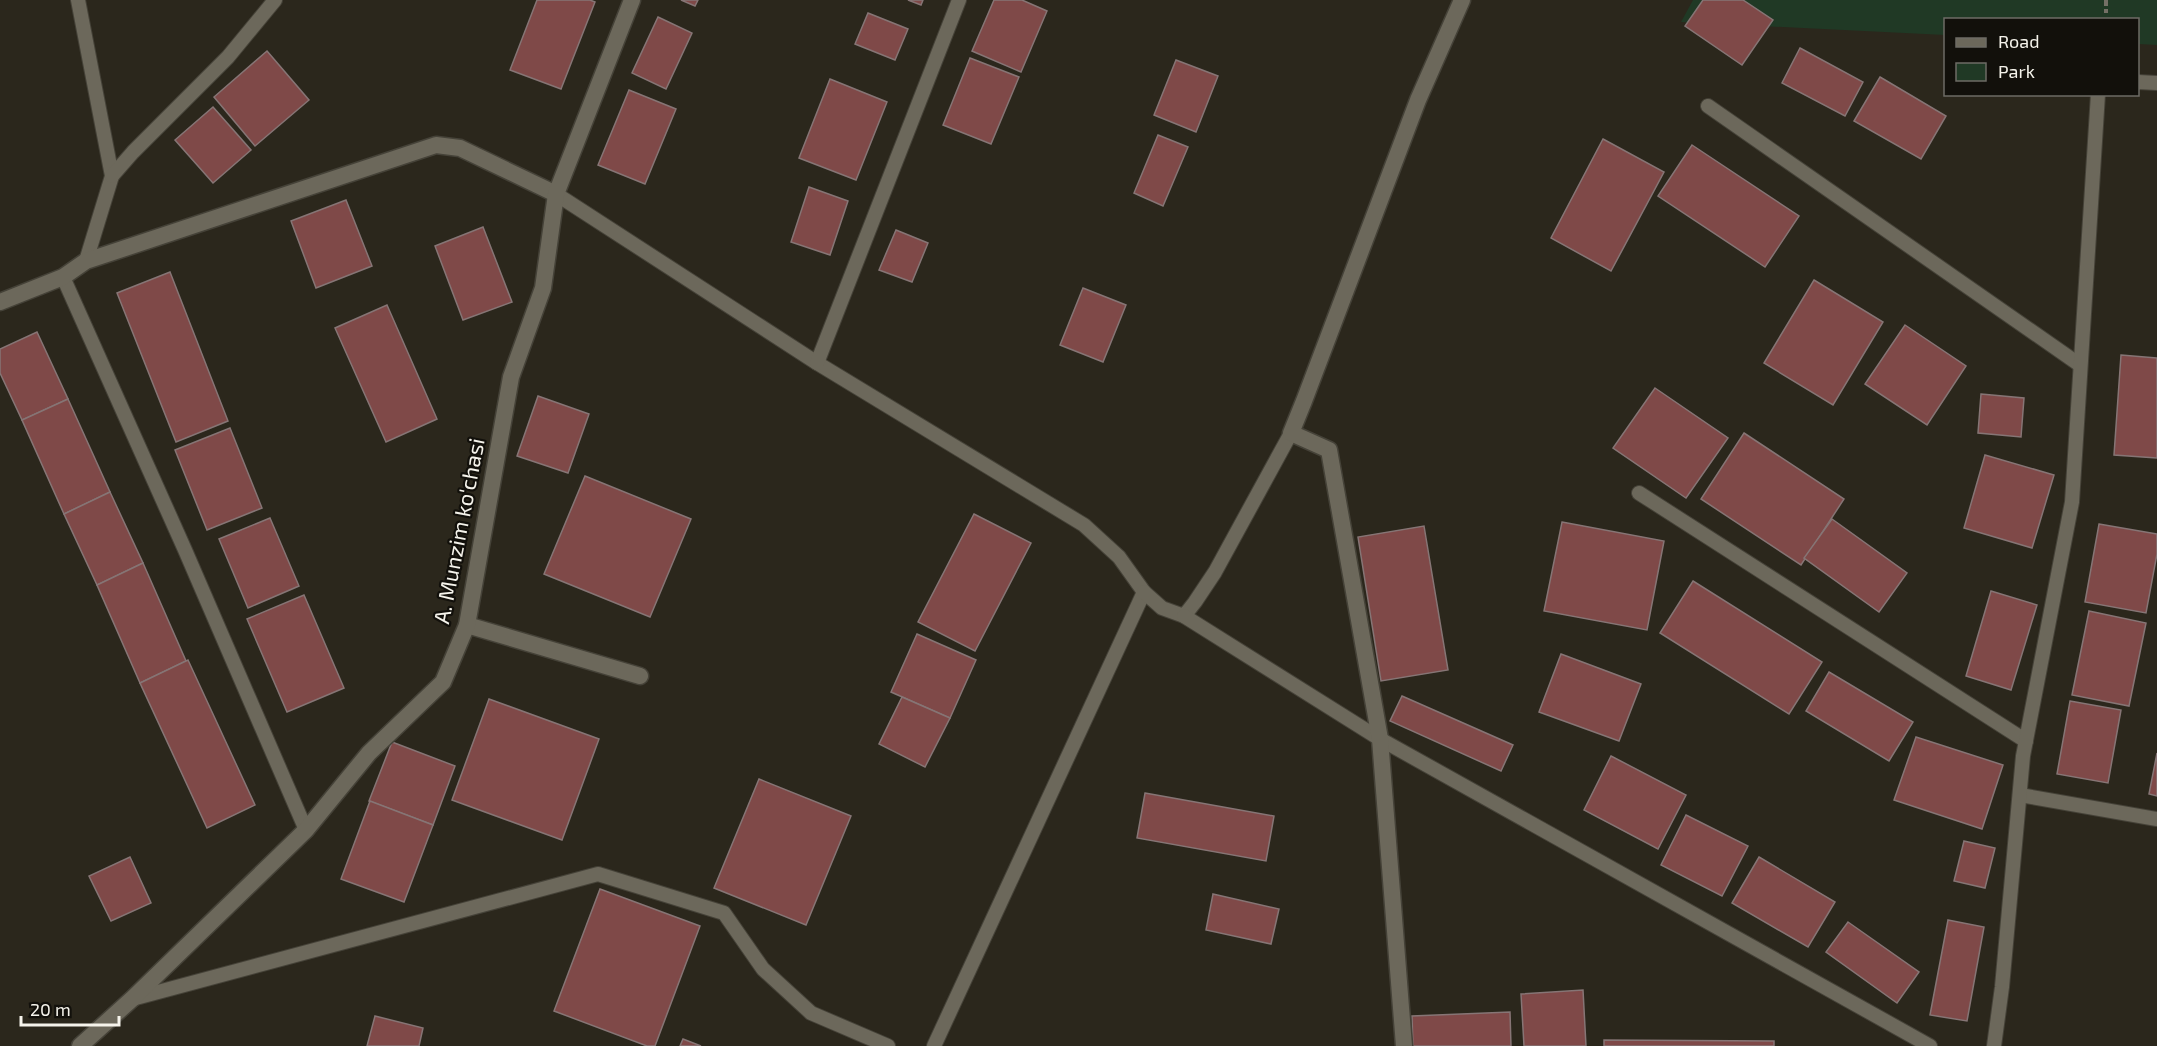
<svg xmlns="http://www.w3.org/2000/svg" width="2157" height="1046" font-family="'Exo 2',sans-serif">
	<rect width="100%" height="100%" fill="#2b271c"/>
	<path fill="#203925" d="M1693,0H2157V45L2138,44V20H1946L1945,35L1681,22Z"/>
	<g fill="#7f4948" stroke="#867575" stroke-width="1.5">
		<path d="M537,0H590L595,2L561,89L510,70Z"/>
		<path d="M681,0H698L695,6Z"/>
		<path d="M908,0H923L921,5Z"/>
		<path d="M994,0H1022L1047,11L1021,72L972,51Z"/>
		<path d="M1703,0H1743L1773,20L1742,65L1685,26Z"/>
		<path d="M868,13L908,29L895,60L855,44Z"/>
		<path d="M658,17L692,33L666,89L632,73Z"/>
		<path d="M1800,48L1863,82L1845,116L1782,83Z"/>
		<path d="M267,51L309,100L255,146L214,97Z"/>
		<path d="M970,58L1019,77L991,144L943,125Z"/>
		<path d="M1176,60L1218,76L1196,132L1154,115Z"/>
		<path d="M1880,77L1946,116L1921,159L1854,121Z"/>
		<path d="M830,79L887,102L856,180L799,158Z"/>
		<path d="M629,90L676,109L645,184L598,165Z"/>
		<path d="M213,107L251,150L213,183L175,140Z"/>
		<path d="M1158,135L1188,147L1163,206L1134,193Z"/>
		<path d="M1603,139L1664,172L1611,271L1551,238Z"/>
		<path d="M1692,145L1799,216L1765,267L1658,196Z"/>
		<path d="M809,187L848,201L830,255L791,242Z"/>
		<path d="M346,200L372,266L316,288L291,221Z"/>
		<path d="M483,227L512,302L463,320L435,246Z"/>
		<path d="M896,230L928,243L912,282L879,270Z"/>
		<path d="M170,272L228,421L176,442L117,293Z"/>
		<path d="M1814,280L1883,322L1833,405L1764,363Z"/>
		<path d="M1083,288L1126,305L1103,362L1060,345Z"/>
		<path d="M387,305L437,419L386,442L335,328Z"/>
		<path d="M1905,325L1966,366L1927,425L1865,384Z"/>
		<path d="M37,332L68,399L22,420L0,373V349Z"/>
		<path d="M2121,355L2157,358V458L2114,455Z"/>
		<path d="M1655,388L1728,438L1686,498L1613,448Z"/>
		<path d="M1981,394L2024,398L2021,437L1978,433Z"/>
		<path d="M538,396L589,414L568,473L517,456Z"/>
		<path d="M68,399L110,492L64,514L22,420Z"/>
		<path d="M230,428L262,508L207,530L175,450Z"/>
		<path d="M1744,433L1844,499L1801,565L1701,499Z"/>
		<path d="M1985,455L2054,475L2032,548L1964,528Z"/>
		<path d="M585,476L691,519L650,617L544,574Z"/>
		<path d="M110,492L143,563L97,585L64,514Z"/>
		<path d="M974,514L1031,543L975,651L918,622Z"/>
		<path d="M270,518L299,586L248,608L219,539Z"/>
		<path d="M1832,519L1907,573L1879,612L1804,558Z"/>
		<path d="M1562,522L1664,541L1647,630L1544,611Z"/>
		<path d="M2099,524L2157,534V554L2146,613L2085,602Z"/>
		<path d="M1424,526L1448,670L1381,681L1358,537Z"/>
		<path d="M143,563L186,661L140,683L97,585Z"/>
		<path d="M1693,581L1822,662L1789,714L1660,633Z"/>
		<path d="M1991,591L2037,605L2011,690L1966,676Z"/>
		<path d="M304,595L344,688L287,712L247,619Z"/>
		<path d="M2089,611L2146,623L2129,706L2072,695Z"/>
		<path d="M917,634L976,660L950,718L891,692Z"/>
		<path d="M1561,654L1641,684L1619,741L1539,712Z"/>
		<path d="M188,660L255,805L207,828L140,683Z"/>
		<path d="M1829,672L1913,722L1889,761L1806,711Z"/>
		<path d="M1402,696L1513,745L1501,771L1390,721Z"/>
		<path d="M902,697L950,718L925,767L879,744Z"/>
		<path d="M489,699L599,739L562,840L452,800Z"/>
		<path d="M2070,701L2121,710L2108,783L2057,774Z"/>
		<path d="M1916,737L2003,765L1982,829L1894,800Z"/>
		<path d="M392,742L455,766L433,825L369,801Z"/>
		<path d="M2157,753V796L2149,794Z"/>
		<path d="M1611,756L1686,795L1658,849L1584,810Z"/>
		<path d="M759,779L851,816L806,925L714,888Z"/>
		<path d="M1145,793L1274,816L1266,861L1137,838Z"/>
		<path d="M370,801L433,825L404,902L341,879Z"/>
		<path d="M1686,815L1748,846L1722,896L1661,865Z"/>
		<path d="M1964,841L1995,848L1985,888L1954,881Z"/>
		<path d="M130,857L151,903L111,921L89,876Z"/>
		<path d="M1759,857L1835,902L1808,947L1732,903Z"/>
		<path d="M600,889L700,926L655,1046H647L554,1011Z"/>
		<path d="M1213,894L1279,909L1271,944L1206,930Z"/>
		<path d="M1948,920L1984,927L1967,1021L1930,1015Z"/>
		<path d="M1848,922L1919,972L1897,1003L1826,952Z"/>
		<path d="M1583,990L1586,1046H1524L1521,994Z"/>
		<path d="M1510,1012L1511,1046H1413L1412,1016Z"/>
		<path d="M375,1016L423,1028L419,1046H367Z"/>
		<path d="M683,1039L701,1046H680Z"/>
		<path d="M1604,1040L1774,1041V1046H1604Z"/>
	</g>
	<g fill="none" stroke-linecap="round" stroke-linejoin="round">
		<defs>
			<g id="service">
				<path d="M78,0L112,176L86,261"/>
				<path d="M2138,82L2157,83"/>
				<path d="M1708,106L2080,365"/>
				<path d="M112,176L133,152L228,57L275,0"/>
				<path d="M556,194L817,363L1084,525L1119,557L1144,592L934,1046"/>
				<path d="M63,277L185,550L306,830"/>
				<path d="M817,363L959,0"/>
				<path d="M1639,493L2026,741"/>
				<path d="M1144,592L1162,608L1184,616L1195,602L1215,572L1291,433"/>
				<path d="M1184,616L1380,739L1930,1046"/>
				<path d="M2020,795L2157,819"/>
				<path d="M132,999L598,874L724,913L763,969L811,1013L888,1046"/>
				<path d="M1994,1046L2002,987L2023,756L2072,502L2098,94"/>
			</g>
			<g id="minor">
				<path d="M0,302L63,277L86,261L436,145L460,148L556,194"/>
				<path d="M467,625L640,676"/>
				<path d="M80,1046L132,999L306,830L369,753L443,682L467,625L511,377L543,288L556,194L632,0"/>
				<path d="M1404,1046L1380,739L1329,450L1291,433L1304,401L1418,100L1462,0"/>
			</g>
		</defs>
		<use href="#service" stroke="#454238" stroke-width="16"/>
		<use href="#minor" stroke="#454238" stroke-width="19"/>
		<path stroke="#747066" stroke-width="4" stroke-dasharray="6 3" stroke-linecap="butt" d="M2106,0V13"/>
		<use href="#service" stroke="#6c685b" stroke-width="14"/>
		<use href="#minor" stroke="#6c685b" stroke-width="16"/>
	</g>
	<g text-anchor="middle" stroke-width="4.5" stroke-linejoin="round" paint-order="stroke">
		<g font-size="22" fill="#f5f3eb" stroke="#12100b">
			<text transform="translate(459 531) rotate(-79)" y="8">A. Munzim ko'chasi</text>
		</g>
	</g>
	<rect x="1944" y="18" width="195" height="78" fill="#12100b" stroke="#6d6b65" stroke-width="1.5"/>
	<rect x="1956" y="38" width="30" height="9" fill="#6c685b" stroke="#6d6b65" stroke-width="1.5"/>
	<text x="1998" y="48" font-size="18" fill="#f5f3eb">Road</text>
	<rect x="1956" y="63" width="30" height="18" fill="#203925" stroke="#6d6b65" stroke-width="1.5"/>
	<text x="1998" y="78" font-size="18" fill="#f5f3eb">Park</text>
	<path d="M21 1016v9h98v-9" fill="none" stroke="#f5f3eb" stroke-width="3"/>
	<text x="30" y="1016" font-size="18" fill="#f5f3eb" stroke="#12100b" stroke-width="4.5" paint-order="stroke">20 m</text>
</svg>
